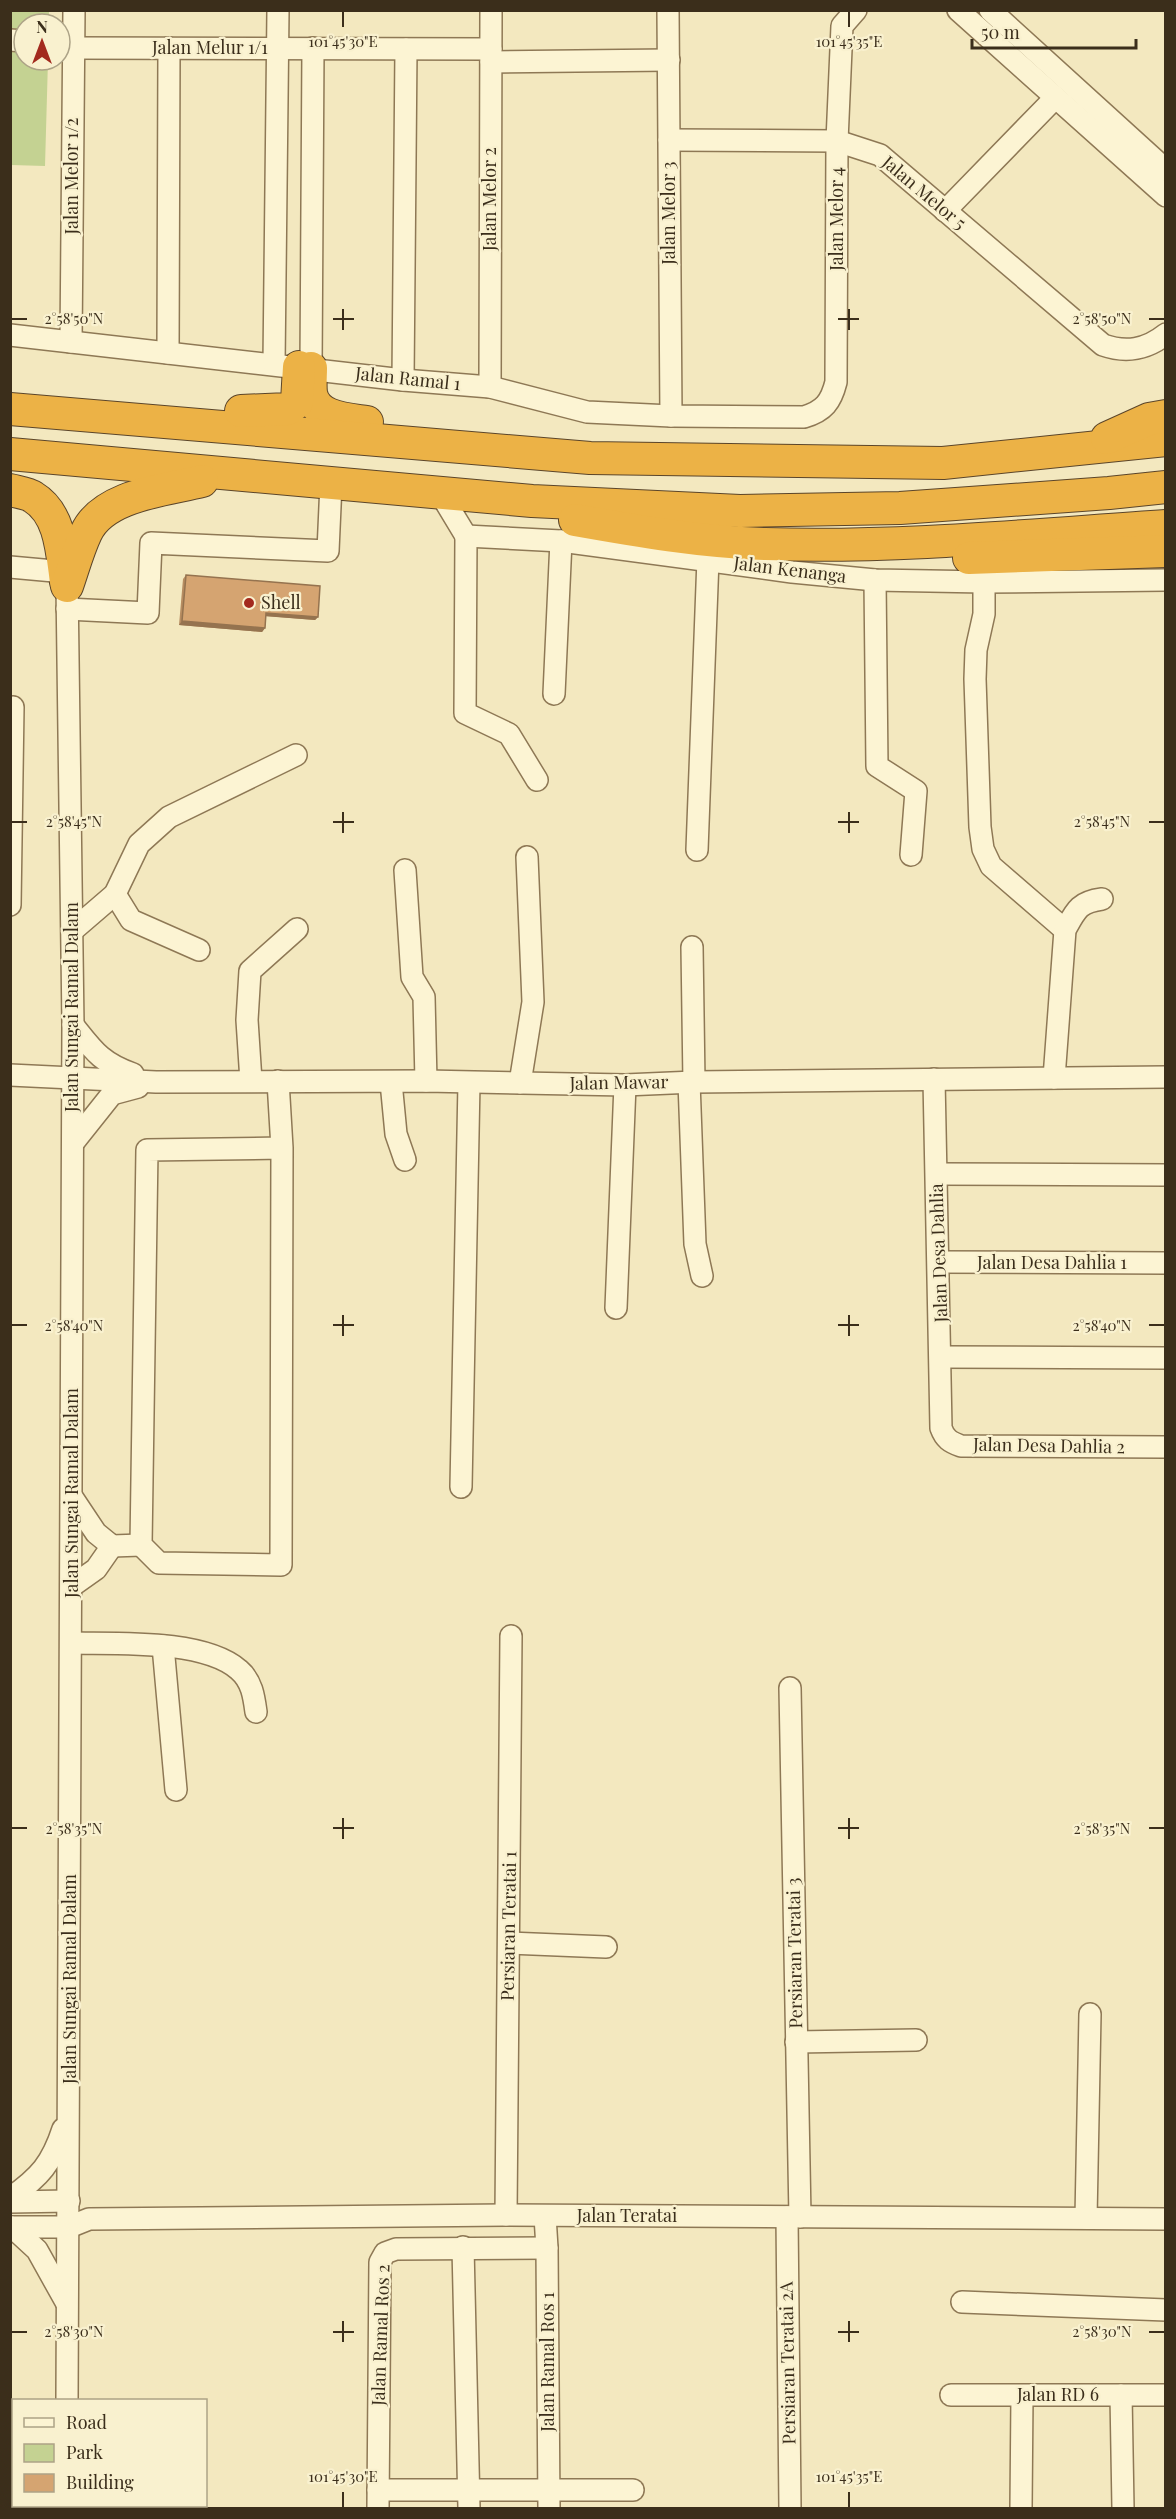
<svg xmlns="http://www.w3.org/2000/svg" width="1176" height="2519" font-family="'Playfair Display',serif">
	<rect width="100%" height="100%" fill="#f3e8bf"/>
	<path fill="#c4d292" d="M11,11H49V24H24V60H48L45,166L11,165Z"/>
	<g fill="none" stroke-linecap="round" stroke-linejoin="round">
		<defs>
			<g id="minor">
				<path d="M668,10L671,416"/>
				<path d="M958,10L1166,196"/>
				<path d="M990,10L1166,170"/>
				<path d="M10,40L24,41"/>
				<path d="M73,48L491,49"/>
				<path d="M491,62L669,60"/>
				<path d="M669,140L837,141L880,155L1103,345C1126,353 1146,350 1166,334"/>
				<path d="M945,211L1055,98"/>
				<path d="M10,335L403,380L490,387L587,412L671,416L804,417C824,411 831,402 836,382L837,141L842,26L856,10"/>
				<path d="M71,342L74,10"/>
				<path d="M168,353L169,48"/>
				<path d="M274,364L278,10"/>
				<path d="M311,368L313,48"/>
				<path d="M403,380L406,49"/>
				<path d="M490,387L491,10"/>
				<path d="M440,493L466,536"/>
				<path d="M466,536L561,541L792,572L875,580L984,582L1166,580"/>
				<path d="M466,536L465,713L509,734L537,780"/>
				<path d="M10,567L65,572"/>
				<path d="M875,580L877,766L916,791L911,855"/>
				<path d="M984,582V614L976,650L975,679L980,827L983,849L991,866L1065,930"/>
				<path d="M67,586L73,1025L67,2400"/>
				<path d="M67,609L148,613L151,543L328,551L331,484"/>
				<path d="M554,694L561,541"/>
				<path d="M697,850L708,559"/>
				<path d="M405,870L412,977L424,997L426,1081"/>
				<path d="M115,894L131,920L199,950"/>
				<path d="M10,905L13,707"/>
				<path d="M72,931L115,894L139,844L169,817L296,755"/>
				<path d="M692,947L694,1082"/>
				<path d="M73,1025C93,1050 101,1063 133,1074"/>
				<path d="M10,1075L156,1082L426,1081L625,1085L694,1082L1166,1077"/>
				<path d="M1054,1078L1065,930C1076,910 1079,902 1102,899"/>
				<path d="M934,1079L941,1428C945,1439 950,1442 961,1446L1166,1447"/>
				<path d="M251,1081L247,1020L250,971L297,929"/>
				<path d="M278,1081L282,1148L281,1565L159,1563L141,1545L147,1150L282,1148"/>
				<path d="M391,1082L396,1134L405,1160"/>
				<path d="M689,1082L695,1244L702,1276"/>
				<path d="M520,1083L533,1002L527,857"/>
				<path d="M73,1143L112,1094L138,1087"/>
				<path d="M937,1174L1166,1175"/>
				<path d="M939,1262L1166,1263"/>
				<path d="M616,1308L625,1085"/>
				<path d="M941,1357L1166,1358"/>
				<path d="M461,1487L469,1083"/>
				<path d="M72,1497L96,1533L112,1546L141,1545"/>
				<path d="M72,1586L96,1569L112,1546"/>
				<path d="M71,1643C116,1644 204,1639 239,1670C252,1681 254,1697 256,1712"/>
				<path d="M163,1646L176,1790"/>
				<path d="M790,1688L800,2217"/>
				<path d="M509,1943L606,1947"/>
				<path d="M796,2042L916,2040"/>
				<path d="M10,2198C40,2177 52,2163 63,2129"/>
				<path d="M10,2202L69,2201"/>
				<path d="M506,2215L511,1636"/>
				<path d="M545,2216L547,2248L549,2508"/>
				<path d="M787,2217L790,2508"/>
				<path d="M1086,2218L1090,2014"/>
				<path d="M10,2227H69L89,2219L506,2215L1166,2219"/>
				<path d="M12,2227L37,2250L66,2302"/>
				<path d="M463,2247L469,2508"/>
				<path d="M962,2302L1166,2310"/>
				<path d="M951,2395H1166"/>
				<path d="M1121,2395L1123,2508"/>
				<path d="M378,2490H633"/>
				<path d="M65,2507L148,2508"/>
				<path d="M378,2508L380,2262L385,2253L396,2249L547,2248"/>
				<path d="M1021,2508L1022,2396"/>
			</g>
			<g id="highway">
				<path d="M311,368C311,376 310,385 311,393C315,418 347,419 367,422"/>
				<path d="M10,409L590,458L943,463L1166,440"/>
				<path d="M241,411L288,409L297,402L299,367"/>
				<path d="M1107,438L1149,419L1166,416"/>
				<path d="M10,454L532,501L740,511L900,508L1109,493L1166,487"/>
				<path d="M10,490C17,492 27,493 33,497C61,514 62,553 66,582"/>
				<path d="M575,520C637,531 701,542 765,544C898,548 1032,535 1166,526"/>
				<path d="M969,558L1166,551"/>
				<path d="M67,586C73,569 78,550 86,533C103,495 166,490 202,481"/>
			</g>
		</defs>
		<use href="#minor" stroke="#8e7855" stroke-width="24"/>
		<use href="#highway" stroke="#5b452a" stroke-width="34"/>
		<use href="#minor" stroke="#fcf4d3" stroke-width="21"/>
		<use href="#highway" stroke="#ecb246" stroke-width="32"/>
	</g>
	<path fill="#b78d61" d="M186,575L318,617L315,620L266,616L265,628L262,632L179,625L183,579Z"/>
	<g fill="#95734f">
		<path d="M266,613L318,617L315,620L263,616Z"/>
		<path d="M182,621L265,628L262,632L179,625Z"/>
	</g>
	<path fill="#d5a471" stroke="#95734f" stroke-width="1.5" d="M186,575L320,586L318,617L266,613L265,628L182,621Z"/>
	<path fill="none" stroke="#3b2e1b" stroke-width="2" d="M343,12V27M849,12V27M343,309V330M849,309V330M12,319H27M333,319H354M838,319H859M1149,319H1164M343,812V833M849,812V833M12,822H27M333,822H354M838,822H859M1149,822H1164M343,1315V1336M849,1315V1336M12,1325H27M333,1325H354M838,1325H859M1149,1325H1164M343,1818V1839M849,1818V1839M12,1828H27M333,1828H354M838,1828H859M1149,1828H1164M343,2321V2342M849,2321V2342M12,2332H27M333,2332H354M838,2332H859M1149,2332H1164M343,2492V2507M849,2492V2507"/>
	<circle fill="#a32a1e" stroke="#f9f1cf" stroke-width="2" cx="249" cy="603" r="6"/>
	<g text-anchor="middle" stroke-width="4.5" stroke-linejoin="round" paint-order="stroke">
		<g font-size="18" fill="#3b2e1b" stroke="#f9f1cf">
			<text x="210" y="54">Jalan Melur 1/1</text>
			<text transform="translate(72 176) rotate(-90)" y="6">Jalan Melor 1/2</text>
			<text transform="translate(924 193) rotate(40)" y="6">Jalan Melor 5</text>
			<text transform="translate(490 199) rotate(-90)" y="6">Jalan Melor 2</text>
			<text transform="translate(669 213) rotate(-90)" y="6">Jalan Melor 3</text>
			<text transform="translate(837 219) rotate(-90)" y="6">Jalan Melor 4</text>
			<text transform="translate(408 379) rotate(6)" y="6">Jalan Ramal 1</text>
			<text transform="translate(790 570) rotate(7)" y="6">Jalan Kenanga</text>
			<text transform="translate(72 1007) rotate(-90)" y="6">Jalan Sungai Ramal Dalam</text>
			<text transform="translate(619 1083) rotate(-1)" y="6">Jalan Mawar</text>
			<text transform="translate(939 1253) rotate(-92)" y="6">Jalan Desa Dahlia</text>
			<text x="1052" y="1269">Jalan Desa Dahlia 1</text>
			<text transform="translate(1049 1446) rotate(1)" y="6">Jalan Desa Dahlia 2</text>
			<text transform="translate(72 1493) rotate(-90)" y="6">Jalan Sungai Ramal Dalam</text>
			<text transform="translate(509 1926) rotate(-89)" y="6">Persiaran Teratai 1</text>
			<text transform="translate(795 1953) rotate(-91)" y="6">Persiaran Teratai 3</text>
			<text transform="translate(70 1979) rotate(-90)" y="6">Jalan Sungai Ramal Dalam</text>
			<text x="627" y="2222">Jalan Teratai</text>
			<text transform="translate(381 2335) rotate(-88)" y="6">Jalan Ramal Ros 2</text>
			<text transform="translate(548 2362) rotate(-90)" y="6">Jalan Ramal Ros 1</text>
			<text transform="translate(788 2363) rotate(-91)" y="6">Persiaran Teratai 2A</text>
			<text x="1058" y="2401">Jalan RD 6</text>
		</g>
		<g font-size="18" fill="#3b2e1b" stroke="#f9f1cf" text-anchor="start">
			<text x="261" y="609">Shell</text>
		</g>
	</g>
	<g font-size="15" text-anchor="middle" fill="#3b2e1b" stroke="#f9f1cf" stroke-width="4.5" stroke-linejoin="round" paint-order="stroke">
		<text x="343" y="47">101°45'30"E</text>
		<text x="849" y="47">101°45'35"E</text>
		<text x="74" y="324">2°58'50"N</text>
		<text x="1102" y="324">2°58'50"N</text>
		<text x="74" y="827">2°58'45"N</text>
		<text x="1102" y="827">2°58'45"N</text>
		<text x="74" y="1331">2°58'40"N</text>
		<text x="1102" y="1331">2°58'40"N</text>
		<text x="74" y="1834">2°58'35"N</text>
		<text x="1102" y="1834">2°58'35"N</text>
		<text x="74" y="2337">2°58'30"N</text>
		<text x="1102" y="2337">2°58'30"N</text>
		<text x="343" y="2482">101°45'30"E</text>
		<text x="849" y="2482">101°45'35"E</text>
	</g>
	<rect width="1176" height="2519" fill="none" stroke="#3b2e1b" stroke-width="24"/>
	<rect x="12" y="2399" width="195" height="108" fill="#f9f1cf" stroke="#ada387" stroke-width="1.5"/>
	<rect x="24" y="2418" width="30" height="9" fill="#fcf4d3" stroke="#ada387" stroke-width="1.5"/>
	<text x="66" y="2429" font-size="18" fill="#3b2e1b">Road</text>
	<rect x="24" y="2444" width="30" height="18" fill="#c4d292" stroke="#ada387" stroke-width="1.5"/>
	<text x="66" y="2459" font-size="18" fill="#3b2e1b">Park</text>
	<rect x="24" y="2474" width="30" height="18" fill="#d5a471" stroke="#ada387" stroke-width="1.5"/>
	<text x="66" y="2489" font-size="18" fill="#3b2e1b">Building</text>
	<g transform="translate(42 42)"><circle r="28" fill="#f9f1cf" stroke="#ada387" stroke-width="1.5"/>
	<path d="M0-4.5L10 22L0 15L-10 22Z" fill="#a32a1e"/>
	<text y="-9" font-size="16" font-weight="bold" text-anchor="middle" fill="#3b2e1b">N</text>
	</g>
	<path d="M972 39v9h164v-9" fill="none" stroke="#3b2e1b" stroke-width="3"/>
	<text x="981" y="39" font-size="18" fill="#3b2e1b" stroke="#f9f1cf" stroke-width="4.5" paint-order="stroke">50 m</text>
</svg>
